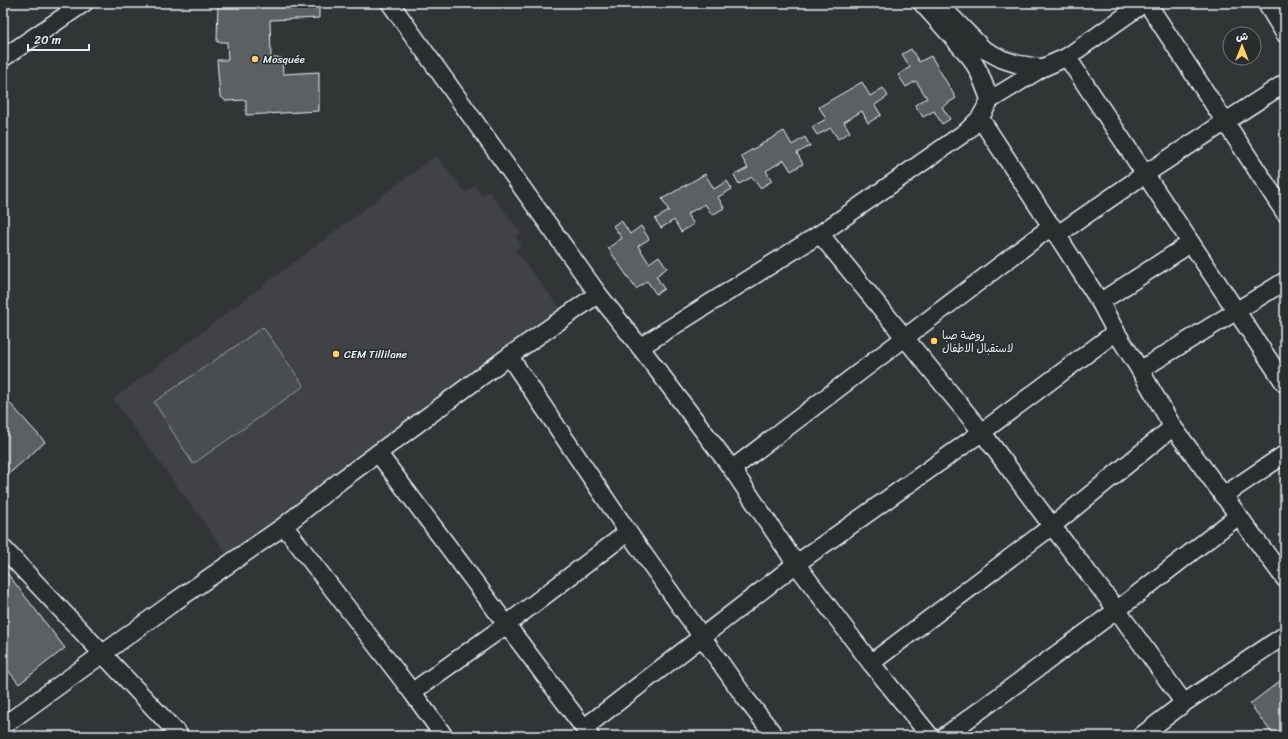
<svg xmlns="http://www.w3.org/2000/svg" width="1288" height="739" font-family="Sriracha,'Playpen Sans Arabic',sans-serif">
	<rect width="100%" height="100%" fill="#323536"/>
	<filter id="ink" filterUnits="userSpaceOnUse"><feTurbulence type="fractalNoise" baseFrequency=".025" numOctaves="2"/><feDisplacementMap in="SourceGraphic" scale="8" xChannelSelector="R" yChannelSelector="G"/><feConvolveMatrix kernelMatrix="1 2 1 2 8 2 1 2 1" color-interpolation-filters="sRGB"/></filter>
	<g filter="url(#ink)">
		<path fill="#3f4244" d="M436,155L465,192L475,186L482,196L489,191L521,233L516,237L522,245L515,250L560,308L230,558L113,399Z"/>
		<path fill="#494d4f" stroke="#989fa4" d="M263,327L304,386L193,464L154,402Z"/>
		<g fill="#5c6063" stroke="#e8f1f8">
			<path d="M218,3H319V18L270,20L271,58H282L283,74L319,72V111L246,115V100L226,101L220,96L217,60H228L227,42H217Z"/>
			<path d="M911,49L919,62L931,56L956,98L942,107L950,119L942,124L934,111L923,117L915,105L927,98L916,81L906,87L898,75L910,67L902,54Z"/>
			<path d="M862,82L870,96L883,88L888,96L875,105L881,115L868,123L862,111L844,122L850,132L838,139L831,128L817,135L812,127L826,119L819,107Z"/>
			<path d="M784,131L792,145L805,137L810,146L797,153L803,164L791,171L784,160L766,171L772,181L760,188L752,177L739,184L734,175L748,168L741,156Z"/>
			<path d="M705,174L714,189L727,181L732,189L718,197L724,208L712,215L705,204L687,214L694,224L681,232L674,220L661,228L655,219L669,211L662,199Z"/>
			<path d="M621,220L630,234L641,226L649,239L638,246L649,263L659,256L667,268L656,276L664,289L656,294L647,281L636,289L608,248L622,238L613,226Z"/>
			<path d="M7,400L45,442L3,479V404Z"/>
			<path d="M7,573L65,648L19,684L3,664V576Z"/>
			<path d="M1285,677V736H1274L1250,704Z"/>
		</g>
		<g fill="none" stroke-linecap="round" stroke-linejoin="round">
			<defs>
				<g id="street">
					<path d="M390,3L598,294L640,347L732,469L796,564L871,663L930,736"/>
					<path d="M922,3L971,58L979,72L990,100"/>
					<path d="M938,3L983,49L1002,59L1017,64L1042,68"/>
					<path d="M1147,3L1285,213"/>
					<path d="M1266,3L1285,34"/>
					<path d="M1067,57L1285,384"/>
					<path d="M3,58L84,3"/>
					<path d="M980,118L1057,235L1100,302L1116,332L1140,370L1173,427L1285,579"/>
					<path d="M820,234L982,432L1052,526L1117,610L1184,703"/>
					<path d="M1057,235L1145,174L1285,83"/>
					<path d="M1100,302L1191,243"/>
					<path d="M640,347L820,234L967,131L980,118L990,100L1042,68L1067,57L1144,3"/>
					<path d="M509,356L628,532L746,699L775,736"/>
					<path d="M1140,370L1285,281"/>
					<path d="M378,453L590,736"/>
					<path d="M732,469L1052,226"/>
					<path d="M1223,496L1285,454"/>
					<path d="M284,526L412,692L444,736"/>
					<path d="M3,548L180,736"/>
					<path d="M871,663L1052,526L1173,427"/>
					<path d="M412,692L506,625L628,532"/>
					<path d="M3,726L174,602L284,526L340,481L378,453L509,356L598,294"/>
					<path d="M584,728L796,564L982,432L1116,332"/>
					<path d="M945,736L1117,610L1238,516"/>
					<path d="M1141,736L1184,703L1285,635"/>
				</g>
			</defs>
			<use href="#street" stroke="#e8f1f8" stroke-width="20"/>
			<use href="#street" stroke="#2a2d2e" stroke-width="17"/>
		</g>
	</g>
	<g fill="#ffd166" stroke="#2a2d2e" stroke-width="1.5">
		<circle cx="255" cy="59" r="4"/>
		<circle cx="934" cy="341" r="4"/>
		<circle cx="336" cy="354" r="4"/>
	</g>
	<g text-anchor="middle" stroke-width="3" stroke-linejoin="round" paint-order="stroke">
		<g font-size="11" fill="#e8f1f8" stroke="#2a2d2e" text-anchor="start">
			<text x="263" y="63">Mosquée</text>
			<text x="942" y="339">روضة صبا<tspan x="942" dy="13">لاستقبال الاطفال</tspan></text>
			<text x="344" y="358">CEM Tillilane</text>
		</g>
	</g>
	<rect width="1288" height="739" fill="none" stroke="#2a2d2e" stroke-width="16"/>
	<rect x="8" y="8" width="1272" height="723" fill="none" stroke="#e8f1f8" stroke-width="1.5" filter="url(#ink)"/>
	<g transform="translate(1242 46)"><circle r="19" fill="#2a2d2e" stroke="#767b7f"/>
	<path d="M0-3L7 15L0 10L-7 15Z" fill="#ffd166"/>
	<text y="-6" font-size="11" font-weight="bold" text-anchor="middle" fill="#e8f1f8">ش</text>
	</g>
	<path d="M28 44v6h61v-6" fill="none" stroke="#e8f1f8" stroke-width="2"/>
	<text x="34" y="44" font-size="12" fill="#e8f1f8" stroke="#2a2d2e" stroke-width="3" paint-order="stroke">20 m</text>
</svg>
